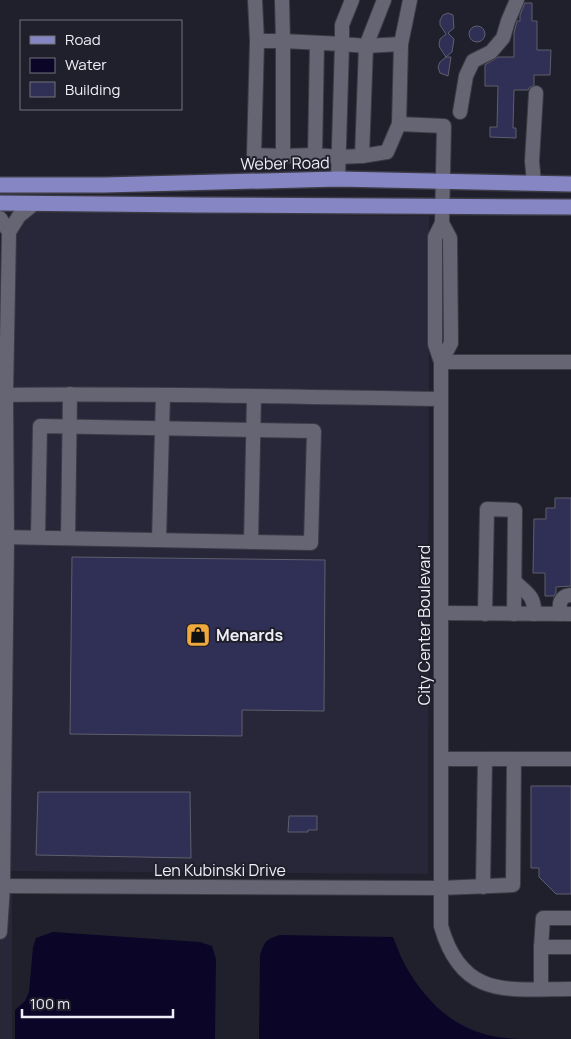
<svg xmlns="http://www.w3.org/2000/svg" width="571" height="1039" font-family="Manrope,sans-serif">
	<rect width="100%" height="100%" fill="#20202c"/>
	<g fill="#272739">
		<path d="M11,212L429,216L428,874L11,871Z"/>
		<rect x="0" y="890" width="12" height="149"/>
	</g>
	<g fill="#0b0528">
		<path d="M53,932L200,942L212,946L216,959L215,1039H15V1010L25,1001L29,992L33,947L36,938Z"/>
		<path d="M280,935L393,937C397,946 400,956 405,965C425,1000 451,1027 492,1036C507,1039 523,1039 538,1039H259L260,956C264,942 266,939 280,935Z"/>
	</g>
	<g fill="#302f56" stroke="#5e5f6d">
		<path d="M525,3H532V21H537V50H551L550,75H534V85L529,88L528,90H514L513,128H516V138L490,137V127H497L498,86H485V65L498,57H514V33L517,21H520V15Z"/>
		<path d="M448,13L453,15L454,28L448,33L454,39L452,52L446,57H451L448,76L440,73L438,67L440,62L446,57L440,48L439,45L440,39L446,34L440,25V20L443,15Z"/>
		<circle cx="477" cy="34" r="8"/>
		<path d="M555,498H571V586L556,587V592L554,596H545V573H533L534,519H546V508H555Z"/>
		<path d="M72,557L325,560L324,711L242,710V736L70,734Z"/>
		<path d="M531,786H571V894H556L539,877V868H531Z"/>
		<path d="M38,792H190L191,858L36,855Z"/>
		<path d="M289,816H317V830H308V832H288Z"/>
	</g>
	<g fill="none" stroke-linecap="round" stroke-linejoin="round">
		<defs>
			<g id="minor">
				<path d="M255,0L257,41"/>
				<path d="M282,0L283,41H257L254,155L283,156L315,155"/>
				<path d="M317,43L315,155L339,157L362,156L387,152L399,124L401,44L366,46L342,44V25L352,0"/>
				<path d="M401,44L410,0"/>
				<path d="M460,112L466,76L473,61L491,52L503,38L508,21L517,0"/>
				<path d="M399,124L444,126L442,223L450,238L451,343L441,362"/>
				<path d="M283,156V41L342,44L338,179"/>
				<path d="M362,156L366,46L384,0"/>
				<path d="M534,183L532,161L536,93"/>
				<path d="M0,218L9,232"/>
				<path d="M442,223L435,237V344L441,362V926C462,1000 509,989 571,989"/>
				<path d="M441,362H571"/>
				<path d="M6,395C151,393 296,397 441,399"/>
				<path d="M0,537L311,543L314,431L40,426L38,537"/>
				<path d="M68,538L70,394"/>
				<path d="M159,540L163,395"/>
				<path d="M251,542L254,396"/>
				<path d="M515,582C527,593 535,596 534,614"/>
				<path d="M441,613L571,614"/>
				<path d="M485,614L487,509L515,510L514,614"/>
				<path d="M560,614C559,604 559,596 571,595"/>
				<path d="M441,759H485"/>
				<path d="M514,759H571"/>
				<path d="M0,886L440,888L513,885L514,759H485L483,887"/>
				<path d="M571,918H543L541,947H571"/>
				<path d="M0,932L3,886L7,538L6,395L9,232L19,216L35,203"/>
				<path d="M541,989V947"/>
			</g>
			<g id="major">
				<path d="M0,185H104L338,179L571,184"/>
				<path d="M0,203L196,205L571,207"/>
			</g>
		</defs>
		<use href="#minor" stroke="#3b3b46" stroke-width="16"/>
		<use href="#major" stroke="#3b3b46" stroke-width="18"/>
		<use href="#minor" stroke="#656574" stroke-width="14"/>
		<use href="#major" stroke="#8786c4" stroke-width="15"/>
	</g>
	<defs>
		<symbol id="shop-square" viewBox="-11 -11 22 22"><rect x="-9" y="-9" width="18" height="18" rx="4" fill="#eea83c" stroke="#20202c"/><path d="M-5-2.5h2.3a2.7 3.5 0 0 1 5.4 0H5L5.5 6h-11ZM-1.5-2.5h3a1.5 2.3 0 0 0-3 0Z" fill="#111"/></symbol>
	</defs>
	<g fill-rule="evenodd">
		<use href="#shop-square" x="184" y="621" width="28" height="28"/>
	</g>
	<g text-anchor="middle" stroke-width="4" stroke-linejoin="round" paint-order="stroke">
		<g font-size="16" fill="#edeef6" stroke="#20202c">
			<text transform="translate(285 163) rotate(-1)" y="6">Weber Road</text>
			<text transform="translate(424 625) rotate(-90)" y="6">City Center Boulevard</text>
			<text x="220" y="876">Len Kubinski Drive</text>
		</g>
		<g font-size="16" font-weight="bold" fill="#edeef6" stroke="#20202c" text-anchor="start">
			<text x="216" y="641">Menards</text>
		</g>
	</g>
	<rect x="20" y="20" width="162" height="90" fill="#20202c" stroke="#72727d"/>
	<rect x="30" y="36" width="25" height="8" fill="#8786c4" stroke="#72727d"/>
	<text x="65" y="45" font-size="15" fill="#edeef6">Road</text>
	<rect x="30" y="58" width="25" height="15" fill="#0b0528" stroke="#72727d"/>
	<text x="65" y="70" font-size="15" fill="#edeef6">Water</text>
	<rect x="30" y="82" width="25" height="15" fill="#302f56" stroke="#72727d"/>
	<text x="65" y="95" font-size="15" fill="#edeef6">Building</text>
	<path d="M22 1009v8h151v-8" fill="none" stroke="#edeef6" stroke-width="2.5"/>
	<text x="30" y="1009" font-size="15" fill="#edeef6" stroke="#20202c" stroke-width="4" paint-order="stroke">100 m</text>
</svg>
